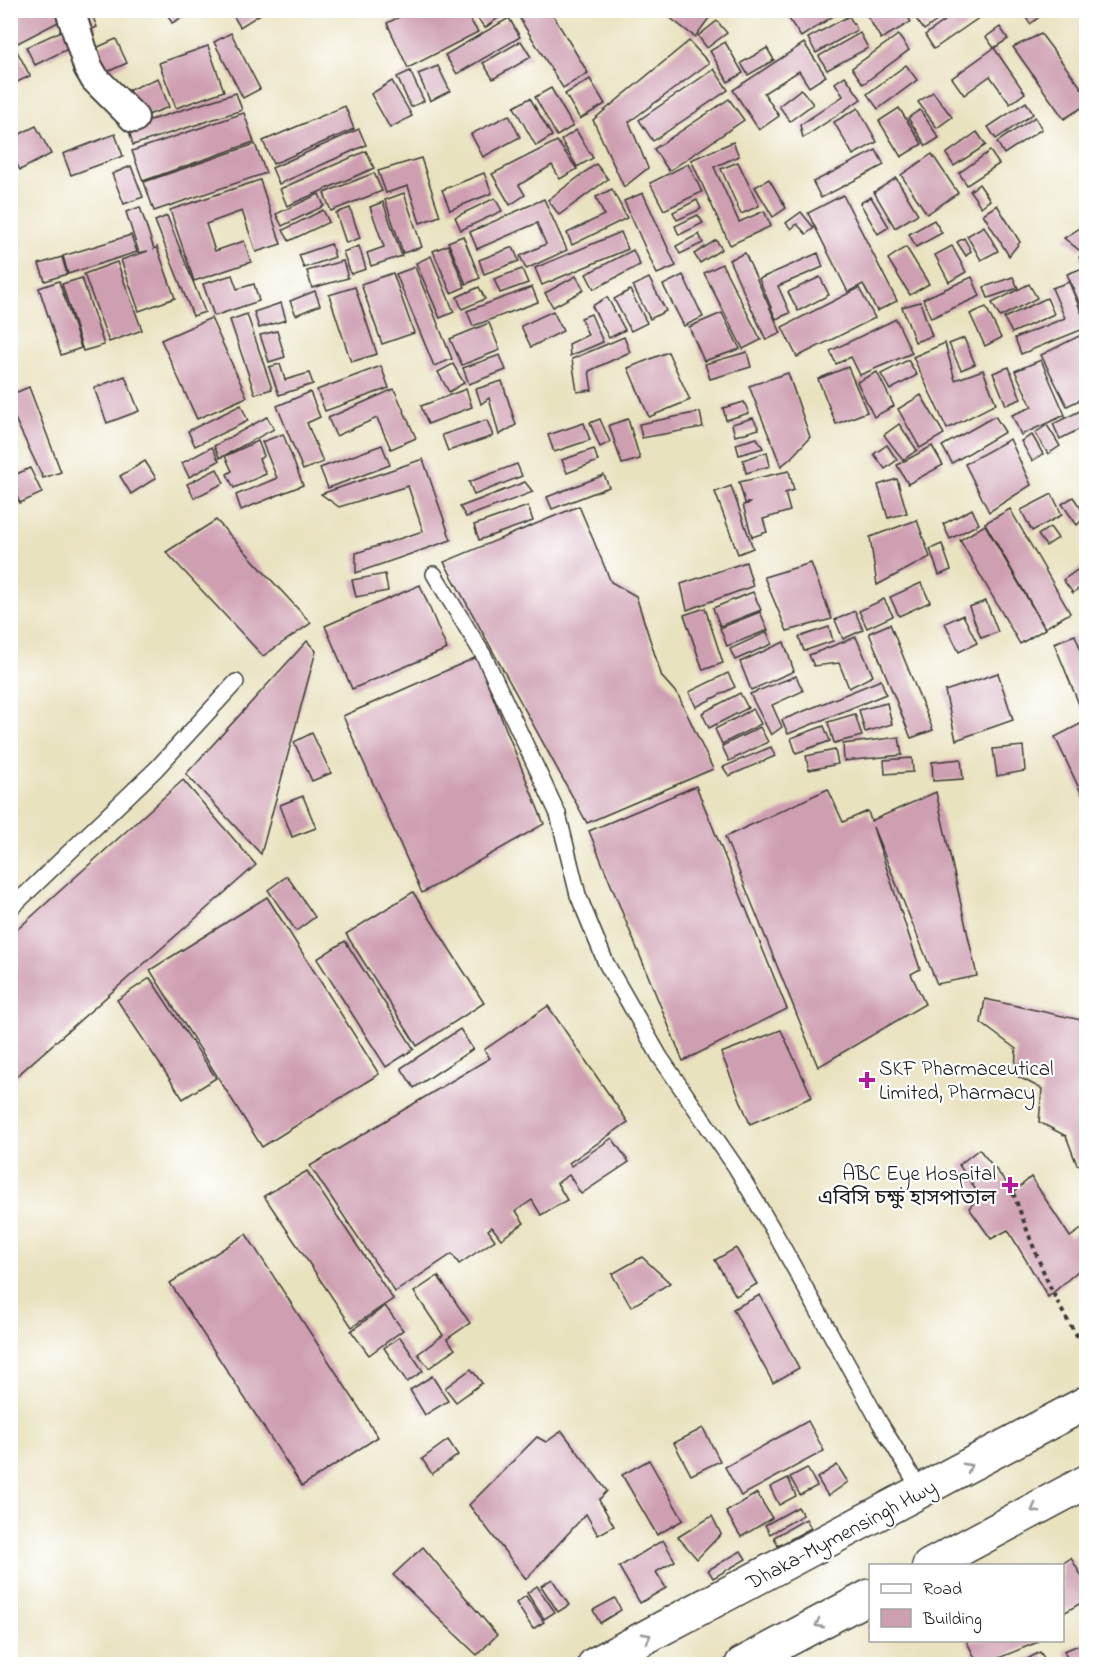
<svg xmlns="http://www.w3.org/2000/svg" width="1097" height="1675" font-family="'Indie Flower','Noto Sans Bengali',sans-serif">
	<rect width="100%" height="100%" fill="#fff"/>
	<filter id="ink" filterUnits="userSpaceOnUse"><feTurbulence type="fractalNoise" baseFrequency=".0167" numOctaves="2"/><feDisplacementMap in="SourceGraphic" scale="12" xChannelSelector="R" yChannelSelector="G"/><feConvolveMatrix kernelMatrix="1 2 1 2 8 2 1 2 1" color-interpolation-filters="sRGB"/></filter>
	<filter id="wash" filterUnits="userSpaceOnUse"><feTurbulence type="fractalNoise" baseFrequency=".008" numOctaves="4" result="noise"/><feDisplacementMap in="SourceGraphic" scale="24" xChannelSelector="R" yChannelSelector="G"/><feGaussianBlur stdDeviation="1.35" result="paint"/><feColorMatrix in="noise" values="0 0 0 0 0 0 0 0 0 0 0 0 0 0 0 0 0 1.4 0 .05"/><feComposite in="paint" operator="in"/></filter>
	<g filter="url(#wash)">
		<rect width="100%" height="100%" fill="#e9e2bf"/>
		<g id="blocks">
			<g fill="#ce9eb1">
				<path d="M10,10H67L70,16L10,47Z"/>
				<path d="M72,10H90L97,27L82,33Z"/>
				<path d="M165,10H186L188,14L172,23Z"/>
				<path d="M230,10H267L240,27Z"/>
				<path d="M413,10H464L478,32L408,68L387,23Z"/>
				<path d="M471,10H498L502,15L485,28Z"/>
				<path d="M534,10H550L588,73L563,88L520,19Z"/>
				<path d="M660,10H715L695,37Z"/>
				<path d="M783,10H836L838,13L801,37Z"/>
				<path d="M867,10H904L911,22L881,39L865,12Z"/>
				<path d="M922,10H952L924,30L914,16Z"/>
				<path d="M960,10H990L934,49L925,35Z"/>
				<path d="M1021,10H1049L1030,24Z"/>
				<path d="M849,16L857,30L816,53L808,38Z"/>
				<path d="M509,18L520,37L457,74L445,55Z"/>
				<path d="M717,21L727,33L707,48L698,36Z"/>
				<path d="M1000,27L1008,39L994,48L986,37Z"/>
				<path d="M68,28L76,45L35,65L26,47Z"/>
				<path d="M231,33L260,89L243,98L214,42Z"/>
				<path d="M860,33L868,48L827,70L819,56Z"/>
				<path d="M1041,34L1086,94V105L1064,119L1013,47Z"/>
				<path d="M898,35L909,50L863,84L852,68Z"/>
				<path d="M116,39L127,63L98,76L87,52Z"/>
				<path d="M521,41L531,57L493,79L483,63Z"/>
				<path d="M689,41L709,63L629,122L648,168L624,187L593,120Z"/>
				<path d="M725,42L743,73L728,82L710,51Z"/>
				<path d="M804,43L826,76L809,87L799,71L764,93L779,116L759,130L733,90Z"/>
				<path d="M208,46L224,91L176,108L159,63Z"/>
				<path d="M767,48L774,60L748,75L741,63Z"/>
				<path d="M994,48L1025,93L1010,104L990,76L964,95L952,78Z"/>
				<path d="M17,51L30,76L15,83L10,74V54Z"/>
				<path d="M906,65L917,80L878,109L867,94Z"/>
				<path d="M438,66L450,91L430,101L418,74Z"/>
				<path d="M714,69L728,90L653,141L639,120Z"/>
				<path d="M410,71L424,101L411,107L397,77Z"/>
				<path d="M845,76L861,99L803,138L800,125L843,96L835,83Z"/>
				<path d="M158,78L169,107L140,118L129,90Z"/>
				<path d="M590,79L605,104L580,119L565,94Z"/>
				<path d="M392,81L412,116L390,128L371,94Z"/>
				<path d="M551,88L573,126L557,136L535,97Z"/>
				<path d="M801,89L813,104L790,121L779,106Z"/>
				<path d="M933,92L952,117L937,128L918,102Z"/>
				<path d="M236,93L242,110L133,145L128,127Z"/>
				<path d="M530,98L552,136L536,146L514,107Z"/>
				<path d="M729,99L744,120L669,171L654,149Z"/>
				<path d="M1026,102L1033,114L996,139L988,127Z"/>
				<path d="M345,106L354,129L273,164L263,141Z"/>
				<path d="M858,108L877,142L853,155L834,122Z"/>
				<path d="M899,108L922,144L901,157L879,121Z"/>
				<path d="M920,110L939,138L926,146L908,118Z"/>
				<path d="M244,113L254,142L143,181L132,151Z"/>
				<path d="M509,115L520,137L483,157L471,134Z"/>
				<path d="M1035,117L1042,129L1004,154L997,142Z"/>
				<path d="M36,126L51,154L20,170L10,151V139Z"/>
				<path d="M359,129L366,145L279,184L272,168Z"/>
				<path d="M576,130L593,158L577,167L561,140Z"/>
				<path d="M977,132L986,145L954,166L946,154Z"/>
				<path d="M115,134L123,156L71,175L63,154Z"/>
				<path d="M557,141L577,169L560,179L552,165L519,185L525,195L510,205L492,174Z"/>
				<path d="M733,142L739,156L714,167L739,222L764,211L771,226L730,245L691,160Z"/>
				<path d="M255,144L266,173L154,211L144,182Z"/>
				<path d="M876,150L884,165L821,198L813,182Z"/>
				<path d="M366,151L374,168L287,206L280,189Z"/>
				<path d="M990,151L999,164L967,185L959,173Z"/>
				<path d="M932,154L958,193L927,214L901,175Z"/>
				<path d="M421,158L440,216L420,223L408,186L386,193L378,171Z"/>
				<path d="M738,162L759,206L741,214L721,169Z"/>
				<path d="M596,164L608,179L559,215L548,200Z"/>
				<path d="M688,164L702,192L664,210L650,183Z"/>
				<path d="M131,166L143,197L124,204L112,174Z"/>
				<path d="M374,173L382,191L331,211L324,193Z"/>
				<path d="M484,173L492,193L450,210L442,190Z"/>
				<path d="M896,178L918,214L895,228L874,192Z"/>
				<path d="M769,179L786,208L773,217L755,187Z"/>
				<path d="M260,180L281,244L256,252L242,211L206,224L215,251L244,241L251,262L194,281L170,210Z"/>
				<path d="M979,184L990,200L981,207L970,191Z"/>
				<path d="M612,189L627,218L572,245L567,233L604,215L596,197Z"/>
				<path d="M404,193L422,247L403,253L385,200Z"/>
				<path d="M643,193L676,266L657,274L624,201Z"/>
				<path d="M319,194L324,206L282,226L276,214Z"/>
				<path d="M843,195L897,301L877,311L863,284L848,292L808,213Z"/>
				<path d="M871,197L889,227L878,234L860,203Z"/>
				<path d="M495,198L502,211L461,230L455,217Z"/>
				<path d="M544,199L567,250L526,269L520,256L546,244L537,223L477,249L470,232Z"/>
				<path d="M697,200L701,209L677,220L673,212Z"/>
				<path d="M383,202L402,256L371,266L367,253L384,247L370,207Z"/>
				<path d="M997,205L1020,242L1009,256L983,214Z"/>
				<path d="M140,207L154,249L157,247L175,298L139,311L121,260L148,251L139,253L126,212Z"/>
				<path d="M350,208L360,238L346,243L336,213Z"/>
				<path d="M323,210L329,222L289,241L283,230Z"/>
				<path d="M801,212L814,228L806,234L797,224L791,229L786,223Z"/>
				<path d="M698,215L703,223L679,235L675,226Z"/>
				<path d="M167,216L205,312L193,316L155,221Z"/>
				<path d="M934,220L942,233L916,247L909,234Z"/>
				<path d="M1086,224V245L1079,250L1064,238Z"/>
				<path d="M984,226L998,251L981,260L967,236Z"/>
				<path d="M621,232L628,249L542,285L535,268Z"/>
				<path d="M699,234L703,243L680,254L676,246Z"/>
				<path d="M131,235L137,252L68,274L63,256Z"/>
				<path d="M463,236L480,278L466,284L448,242Z"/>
				<path d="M964,238L971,251L966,256L957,242Z"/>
				<path d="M716,240L722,249L700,263L694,254Z"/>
				<path d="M331,244L335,257L304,268L299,255Z"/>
				<path d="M448,245L465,287L451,293L433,251Z"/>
				<path d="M359,246L366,269L351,274L343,252Z"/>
				<path d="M952,246L966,272L949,282L935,255Z"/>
				<path d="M513,247L519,261L484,274L479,260Z"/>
				<path d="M906,247L929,284L910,295L888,259Z"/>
				<path d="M633,250L640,265L594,289L586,274Z"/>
				<path d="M745,253L781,333L766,340L729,260Z"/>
				<path d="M818,253L823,267L778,286L790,313L776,319L759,279Z"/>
				<path d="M1086,253V270L1079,257Z"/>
				<path d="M431,256L454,312L440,318L416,263Z"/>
				<path d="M62,257L67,274L45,281L39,264Z"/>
				<path d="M343,261L348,278L312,288L307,271Z"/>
				<path d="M117,262L142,330L109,342L84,274Z"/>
				<path d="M722,264L761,340L743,349L704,273Z"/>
				<path d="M415,267L452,359L434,366L396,274Z"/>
				<path d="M1083,268L1086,276V316H1085L1067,274Z"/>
				<path d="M522,269L528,283L500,293L494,279Z"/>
				<path d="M393,273L414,333L382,344L361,284Z"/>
				<path d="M232,275L237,289L254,284L259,301L214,316L203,284Z"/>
				<path d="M683,275L703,317L684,326L663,285Z"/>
				<path d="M576,276L584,290L553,307L545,293Z"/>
				<path d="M820,277L829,295L798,311L788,292Z"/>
				<path d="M972,277L980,296L931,318L923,299Z"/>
				<path d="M1013,277L1018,288L988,298L984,287Z"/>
				<path d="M82,278L104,345L83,351L62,284Z"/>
				<path d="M649,278L666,311L650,319L633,286Z"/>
				<path d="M59,281L81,348L61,355L39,288Z"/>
				<path d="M1069,282L1086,324V328L1021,354L1015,338L1065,318L1052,288Z"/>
				<path d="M1029,284L1037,298L1000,317L992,303Z"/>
				<path d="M355,287L377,354L351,362L329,295Z"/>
				<path d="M479,287L485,299L462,309L457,297Z"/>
				<path d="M532,287L538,302L473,326L467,311Z"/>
				<path d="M859,288L875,318L797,357L782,327Z"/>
				<path d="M630,290L647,323L631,331L614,299Z"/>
				<path d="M315,291L320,305L296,315L290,301Z"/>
				<path d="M607,297L625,330L609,338L592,306Z"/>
				<path d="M1047,298L1054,314L1012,333L1004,318Z"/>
				<path d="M920,302L932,336L915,342L902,307Z"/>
				<path d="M281,303L286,320L259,328L254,312Z"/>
				<path d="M986,307L1001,338L985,346L970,314Z"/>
				<path d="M553,311L563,331L531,347L521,326Z"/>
				<path d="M722,313L740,349L704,361L689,327Z"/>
				<path d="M247,314L272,389L255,394L230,320Z"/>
				<path d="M591,314L603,342L570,356L569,344L588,335L581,318Z"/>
				<path d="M211,318L247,397L197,419L161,340Z"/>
				<path d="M896,319L912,353L860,375L851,357L836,364L830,351Z"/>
				<path d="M489,323L500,350L462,365L450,339Z"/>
				<path d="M277,331L285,357L269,362L260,335Z"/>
				<path d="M1081,335L1086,347V397L1067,406L1041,355Z"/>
				<path d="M624,337L630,352L589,371L592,390L577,392L572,359Z"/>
				<path d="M964,338L975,364L961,370L949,344Z"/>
				<path d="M945,343L955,380L983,370L996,404L947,429L913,357Z"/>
				<path d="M668,352L690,400L649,417L628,368Z"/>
				<path d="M747,352L751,367L710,379L705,364Z"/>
				<path d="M500,355L506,370L469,384L463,368Z"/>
				<path d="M908,360L917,375L890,390L881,374Z"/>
				<path d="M1041,360L1065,415L1021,435L1012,415L1032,407L1015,371Z"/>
				<path d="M280,364L285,380L309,373L313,384L279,395L269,367Z"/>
				<path d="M453,364L464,383L449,392L438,372Z"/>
				<path d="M381,366L389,388L325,411L317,390Z"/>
				<path d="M848,367L867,412L836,424L818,379Z"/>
				<path d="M1009,367L1021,399L1006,405L993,373Z"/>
				<path d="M877,372L894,406L874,417L857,382Z"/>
				<path d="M788,373L810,437L790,459L781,466L749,386Z"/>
				<path d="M125,376L139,411L107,423L94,388Z"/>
				<path d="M502,381L516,425L499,435L489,398L481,404L476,389Z"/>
				<path d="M29,387L61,472L43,478L10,408V395Z"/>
				<path d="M394,389L416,438L391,449L377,418L336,436L328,418Z"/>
				<path d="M466,389L472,407L428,424L421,406Z"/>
				<path d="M310,392L320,417L307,423L323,462L303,470L277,406Z"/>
				<path d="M921,395L944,434L920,448L898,409Z"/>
				<path d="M744,402L749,413L726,420L723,408Z"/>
				<path d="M241,405L248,421L195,446L188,431Z"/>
				<path d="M1086,408V426L1060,439L1053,424Z"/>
				<path d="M700,412L703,427L642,438L639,424Z"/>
				<path d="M995,416L1005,432L952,463L942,446Z"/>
				<path d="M267,417L274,429L220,458L214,446Z"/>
				<path d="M753,418L759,429L735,436L732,424Z"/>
				<path d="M600,419L610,442L600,447L590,423Z"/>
				<path d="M628,419L640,459L622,464L609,425Z"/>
				<path d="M487,420L493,436L448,451L442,435Z"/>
				<path d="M584,423L590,440L554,452L548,435Z"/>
				<path d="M899,424L917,450L903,460L884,435Z"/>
				<path d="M1047,425L1060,446L1048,454L1035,433Z"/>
				<path d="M283,434L303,485L241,510L236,495L277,478L262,442Z"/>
				<path d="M1032,435L1043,454L1032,461L1021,441Z"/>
				<path d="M757,438L763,448L739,455L736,444Z"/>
				<path d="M1010,439L1031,485L989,512L965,464Z"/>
				<path d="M258,441L264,456L259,459L266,474L234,488L227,474L232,471L225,456Z"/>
				<path d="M382,445L390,465L328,488L320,468Z"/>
				<path d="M887,445L897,460L885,469L874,454Z"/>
				<path d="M932,446L943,465L908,484L897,465Z"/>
				<path d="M212,447L219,461L189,477L182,463Z"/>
				<path d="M594,449L598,461L567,473L562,460Z"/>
				<path d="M767,452L770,466L746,473L743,460Z"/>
				<path d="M423,459L451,540L356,573V553L423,531L408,486L339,507L321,494Z"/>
				<path d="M145,461L156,478L131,494L120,476Z"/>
				<path d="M517,464L522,476L474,495L469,482Z"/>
				<path d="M30,468L42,493L20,503L10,483V477Z"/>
				<path d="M217,469L224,483L194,498L187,484Z"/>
				<path d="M789,471L794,490L785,493L790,511L763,519L767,532L752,537L743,505L751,503H745L739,482Z"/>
				<path d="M604,475L609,487L552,509L547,497Z"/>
				<path d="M897,479L907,513L888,518L878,485Z"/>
				<path d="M525,482L533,492L466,517L460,507Z"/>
				<path d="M731,486L753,548L738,554L715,492Z"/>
				<path d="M1052,494L1062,515L1032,531L1021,510Z"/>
				<path d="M1073,497L1086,516L1077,525L1062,504Z"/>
				<path d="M528,506L533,521L479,540L474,525Z"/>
				<path d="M579,506L611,582L636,596L662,677L678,695L713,769L587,823L444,562Z"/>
				<path d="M972,509L979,524L950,539L943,524Z"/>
				<path d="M1010,509L1070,613L1045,628L985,523Z"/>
				<path d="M216,520L311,623L263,656L166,552Z"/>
				<path d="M917,520L930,557L877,585L870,537Z"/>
				<path d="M985,525L1045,629L1020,644L960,540Z"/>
				<path d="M1050,527L1058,538L1046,546L1038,535Z"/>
				<path d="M942,544L951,570L939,575L930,549Z"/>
				<path d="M746,562L753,586L687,610L681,584Z"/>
				<path d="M811,563L832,619L787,631L764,577Z"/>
				<path d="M1086,564V583L1073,593L1063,580Z"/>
				<path d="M385,574L388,591L356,597L352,580Z"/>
				<path d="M921,583L930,602L899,616L890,597Z"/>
				<path d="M420,585L447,649L352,689L325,626Z"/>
				<path d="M753,592L761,610L720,626L713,608Z"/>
				<path d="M884,599L893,616L867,628L859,611Z"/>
				<path d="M986,601L998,632L981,638L969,607Z"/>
				<path d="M705,608L723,663L703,670L684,615Z"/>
				<path d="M855,611L863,630L843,639L835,620Z"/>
				<path d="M760,612L768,630L727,646L720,628Z"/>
				<path d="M963,615L977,643L959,652L945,623Z"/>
				<path d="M890,624L933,730L911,738L869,633Z"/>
				<path d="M829,627L833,641L804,651L799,637Z"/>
				<path d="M767,632L772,644L735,660L730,649Z"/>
				<path d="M1075,635L1086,663V707L1081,709L1054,643Z"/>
				<path d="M856,637L873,676L849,688L839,663L814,666L809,655Z"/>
				<path d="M307,641L316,651L261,854L186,774Z"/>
				<path d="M784,642L794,671L751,690L740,662Z"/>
				<path d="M477,657L544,824L422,893L343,716Z"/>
				<path d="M728,673L735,687L696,707L689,692Z"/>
				<path d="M998,673L1013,720L956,740L945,691Z"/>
				<path d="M796,676L803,691L772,705L782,727L771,735L750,694Z"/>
				<path d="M881,680L886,694L788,734L782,720Z"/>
				<path d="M740,693L748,708L709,728L702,713Z"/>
				<path d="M887,703L892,724L865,732L859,710Z"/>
				<path d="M753,709L761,724L722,744L715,729Z"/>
				<path d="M855,714L862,736L834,743L828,722Z"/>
				<path d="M1086,721V803L1055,737Z"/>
				<path d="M824,726L830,741L796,753L791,738Z"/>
				<path d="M760,727L768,742L729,761L722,746Z"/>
				<path d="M312,733L331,773L312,781L294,742Z"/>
				<path d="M899,737L902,755L844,761L843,744Z"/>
				<path d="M1023,746L1025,771L997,776L993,749Z"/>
				<path d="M771,747L775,756L729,776L723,767Z"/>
				<path d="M835,750L838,764L809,770L806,756Z"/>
				<path d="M912,758L913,772L885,774L884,760Z"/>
				<path d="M961,759L963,779L933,781L932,762Z"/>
				<path d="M183,780L256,865L10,1082V936Z"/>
				<path d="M696,786L787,1009L683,1061L589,831Z"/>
				<path d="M828,789L843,822L868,811L871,821L936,792L977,976L937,984L873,827L920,969L911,974L925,1004L818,1067L725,837Z"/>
				<path d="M303,796L316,828L292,837L280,805Z"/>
				<path d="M287,876L315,917L296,931L268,890Z"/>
				<path d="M413,892L484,1003L417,1046L346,934Z"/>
				<path d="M267,897L379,1074L262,1147L150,970Z"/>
				<path d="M345,941L414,1049L386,1067L317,959Z"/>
				<path d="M150,978L216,1078L183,1099L117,1000Z"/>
				<path d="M985,999L1086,1021V1162L1077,1165L1066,1136L1039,1122L1042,1089L1015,1075L1016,1049L981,1023Z"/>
				<path d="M548,1006L628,1122L569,1163L571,1166L612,1138L629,1162L581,1194L569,1175L557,1183L567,1200L541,1215L532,1200L516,1211L524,1223L501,1239L492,1227L488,1230L495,1240L459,1264L452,1254L395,1292L310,1166L490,1058L484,1050Z"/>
				<path d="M460,1029L473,1049L414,1088L401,1068Z"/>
				<path d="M781,1030L812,1097L750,1124L721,1053Z"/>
				<path d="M979,1149L1014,1192L1031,1177L1070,1237L1086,1226V1264L1048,1297L1008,1230L991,1239L969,1208L980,1196L959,1165Z"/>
				<path d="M307,1171L393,1299L352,1327L264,1196Z"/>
				<path d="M246,1234L378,1437L302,1486L170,1283Z"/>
				<path d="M736,1248L757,1284L736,1296L715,1260Z"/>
				<path d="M642,1257L670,1283L631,1307L612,1274Z"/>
				<path d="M438,1276L470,1323L447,1339L455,1349L429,1368L418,1354L443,1335L414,1292Z"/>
				<path d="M760,1295L799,1368L773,1383L733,1309Z"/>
				<path d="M385,1306L403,1330L369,1355L351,1331Z"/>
				<path d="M400,1337L423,1371L407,1382L384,1348Z"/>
				<path d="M471,1369L482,1383L456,1402L445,1388Z"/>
				<path d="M432,1376L448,1401L425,1415L410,1390Z"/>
				<path d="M808,1421L824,1451L741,1496L725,1467Z"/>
				<path d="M703,1428L720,1461L691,1475L674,1443Z"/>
				<path d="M562,1431L607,1491L599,1500L614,1526L598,1535L586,1514L526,1579L469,1505L537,1437L546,1442Z"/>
				<path d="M448,1440L458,1455L432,1474L422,1459Z"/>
				<path d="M649,1460L683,1520L657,1535L622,1475Z"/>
				<path d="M837,1465L848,1482L828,1496L817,1478Z"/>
				<path d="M807,1468L817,1486L800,1495L790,1477Z"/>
				<path d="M788,1478L796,1496L779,1505L770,1487Z"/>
				<path d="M757,1493L772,1518L741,1537L726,1512Z"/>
				<path d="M798,1507L803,1515L770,1534L765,1525Z"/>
				<path d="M712,1516L721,1534L697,1559L678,1537Z"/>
				<path d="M806,1519L811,1528L778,1546L774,1537Z"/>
				<path d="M663,1540L675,1561L656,1572L666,1588L640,1603L619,1567Z"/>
				<path d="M423,1547L497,1635L477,1655L393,1575Z"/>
				<path d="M741,1551L746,1559L713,1578L708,1570Z"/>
				<path d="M1071,1558L1086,1584V1600L1062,1614V1566H1059Z"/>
				<path d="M552,1579L569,1605L558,1612L541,1586Z"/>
				<path d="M537,1586L555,1612L544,1619L527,1593Z"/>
				<path d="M526,1596L544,1622L533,1629L516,1603Z"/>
				<path d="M615,1598L621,1610L600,1623L593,1610Z"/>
				<path d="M966,1640H1037L1038,1642L984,1664H978Z"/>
				<path d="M1086,1642V1664H1070L1064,1651Z"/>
				<path d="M1040,1652L1048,1664H1018Z"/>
			</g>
		</g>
	</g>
	<g filter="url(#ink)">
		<use href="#blocks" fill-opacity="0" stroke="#3b3a34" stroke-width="1.5"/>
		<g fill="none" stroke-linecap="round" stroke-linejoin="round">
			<defs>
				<g id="service">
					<path d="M434,574L484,656L558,814L578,895L606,963L660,1057L735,1166L776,1235L880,1423L921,1491"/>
					<path d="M10,909L156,769L236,682"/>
				</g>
				<path id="minor" d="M70,10L88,67L95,79L134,118"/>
				<g id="trunk">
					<path d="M929,1566L1086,1482"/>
					<path d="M595,1664L1086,1403"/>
					<path d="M742,1664L870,1596"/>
				</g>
			</defs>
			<use href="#service" stroke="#3b3a34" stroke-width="18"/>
			<use href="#minor" stroke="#3b3a34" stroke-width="32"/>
			<use href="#trunk" stroke="#3b3a34" stroke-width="36"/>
			<path stroke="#3b3a34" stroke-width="4" stroke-dasharray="4.5 4.5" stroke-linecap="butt" d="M1010,1185C1032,1241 1050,1301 1086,1348"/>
			<use href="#service" stroke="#fff" stroke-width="15"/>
			<use href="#minor" stroke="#fff" stroke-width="28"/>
			<use href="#trunk" stroke="#fff" stroke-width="33"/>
		</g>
		<defs><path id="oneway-chevron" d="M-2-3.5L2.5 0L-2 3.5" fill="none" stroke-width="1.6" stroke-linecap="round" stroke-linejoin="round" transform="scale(1.5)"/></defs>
		<g stroke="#999">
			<use href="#oneway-chevron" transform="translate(968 1467) rotate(-28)"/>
			<use href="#oneway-chevron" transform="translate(1035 1509) rotate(152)"/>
			<use href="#oneway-chevron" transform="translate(819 1624) rotate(152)"/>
			<use href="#oneway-chevron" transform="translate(647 1637) rotate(-28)"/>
		</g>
	</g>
	<g fill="#b5179e" stroke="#fff" stroke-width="2">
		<path d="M864 1071h6v6h6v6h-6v6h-6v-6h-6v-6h6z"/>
		<path d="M1007 1176h6v6h6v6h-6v6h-6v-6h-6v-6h6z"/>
	</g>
	<g text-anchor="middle" stroke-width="4.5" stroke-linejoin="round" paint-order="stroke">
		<g font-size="21" fill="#1c1c1c" stroke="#fff" text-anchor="start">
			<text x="879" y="1075">SKF Pharmaceutical<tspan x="879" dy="24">Limited, Pharmacy</tspan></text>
			<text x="996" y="1180" text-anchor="end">ABC Eye Hospital<tspan x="996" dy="24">এবিসি চক্ষু হাসপাতাল</tspan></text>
		</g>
		<g font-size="21" fill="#1c1c1c" stroke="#fff">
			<text transform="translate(841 1534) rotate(-28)" y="7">Dhaka-Mymensingh Hwy</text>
		</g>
	</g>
	<rect width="1097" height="1675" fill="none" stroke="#fff" stroke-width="36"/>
	<rect x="869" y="1564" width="195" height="78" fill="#ffffff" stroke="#a4a4a4" stroke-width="1.5"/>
	<rect x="881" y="1584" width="30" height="9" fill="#ffffff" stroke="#a4a4a4" stroke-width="1.5"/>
	<text x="923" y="1594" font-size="18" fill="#1c1c1c">Road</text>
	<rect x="881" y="1609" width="30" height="18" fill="#ce9eb1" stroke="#a4a4a4" stroke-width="1.5"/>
	<text x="923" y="1624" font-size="18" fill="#1c1c1c">Building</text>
</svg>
